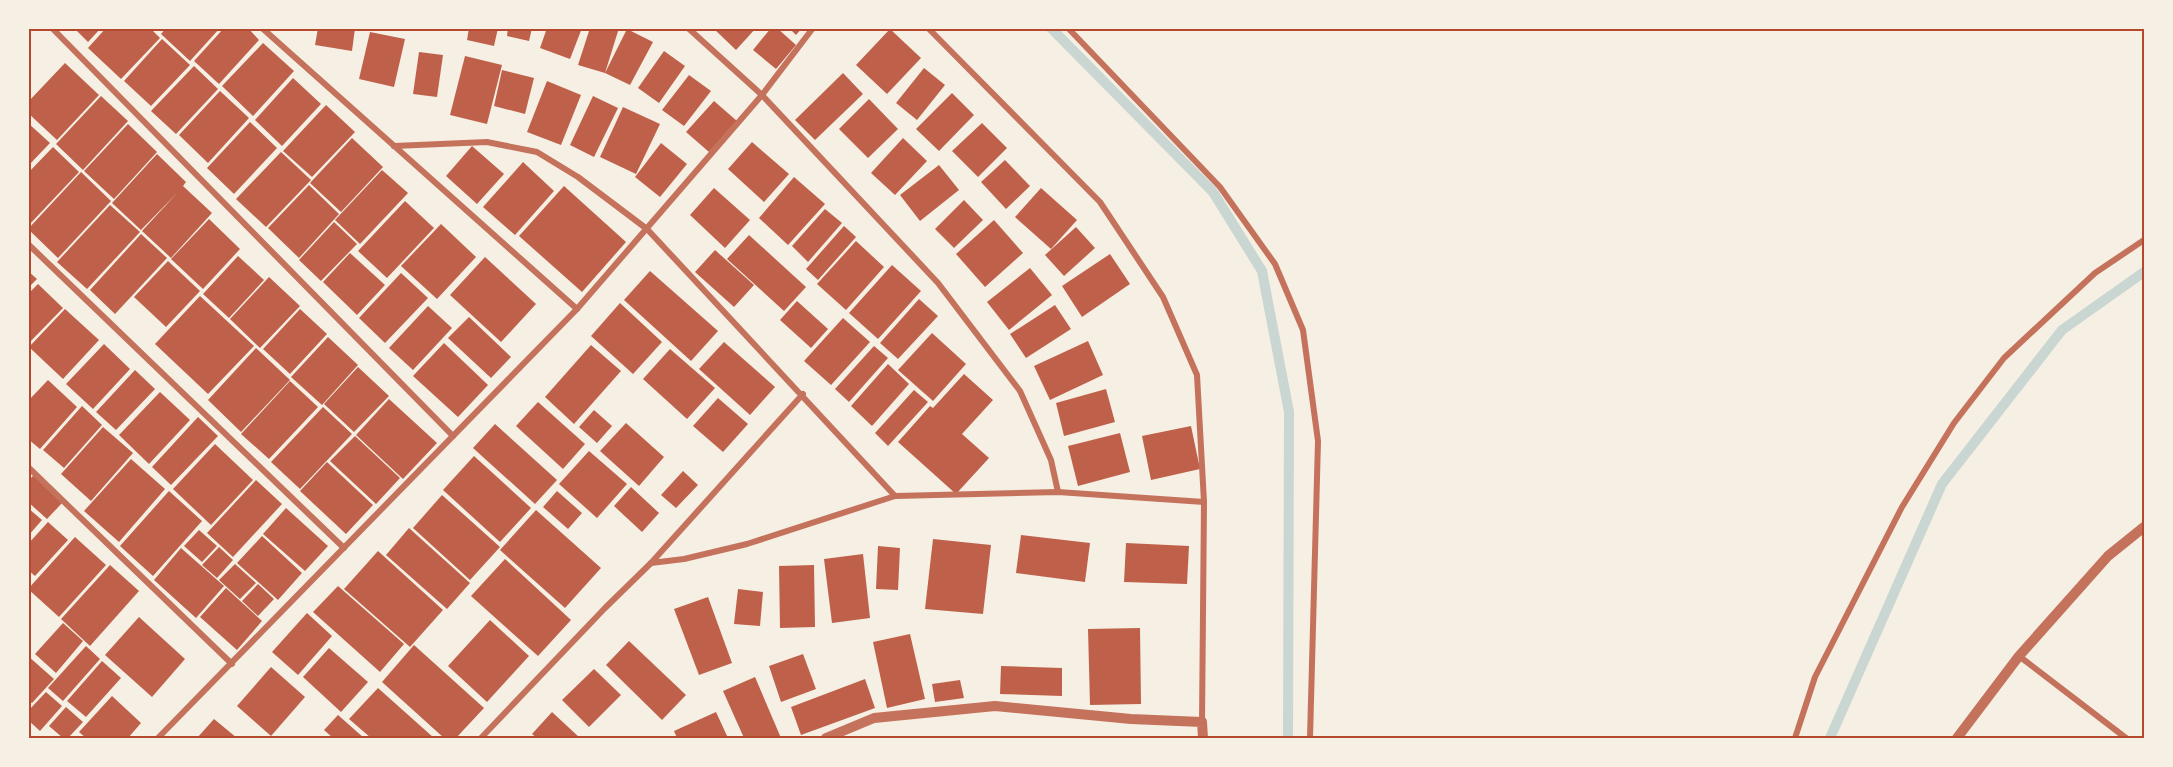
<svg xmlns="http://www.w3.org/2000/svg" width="2173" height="767" font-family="Inter,sans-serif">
	<rect width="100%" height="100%" fill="#f6efe4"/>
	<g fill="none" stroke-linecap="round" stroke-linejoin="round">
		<g stroke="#c9d6d2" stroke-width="10">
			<path d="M1051,28L1213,192L1262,271L1289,412L1288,738"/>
			<path d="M1830,738L1942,484L2062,330L2144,272"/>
		</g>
	</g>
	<g fill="#bf614a">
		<path d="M74,28H101L88,42Z"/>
		<path d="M106,28H150L160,38L121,79L88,48Z"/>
		<path d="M166,28H220L190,61L161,34Z"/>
		<path d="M224,28H248L259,40L219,84L194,61Z"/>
		<path d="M318,28H355L352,51L315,45Z"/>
		<path d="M469,28H498L494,46L467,40Z"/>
		<path d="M508,28H532L529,41L507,36Z"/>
		<path d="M547,28H582L570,59L540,48Z"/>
		<path d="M590,28H619L605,73L627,29L653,42L630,85L605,73L578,65Z"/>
		<path d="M713,28H756L736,50Z"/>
		<path d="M771,28H777L796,45L776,69L753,50Z"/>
		<path d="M789,28H802L796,35Z"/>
		<path d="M890,29L921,58L887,94L856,65Z"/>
		<path d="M370,32L405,39L394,87L359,79Z"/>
		<path d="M162,39L190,65L151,106L124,81Z"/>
		<path d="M263,43L294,71L253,116L222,86Z"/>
		<path d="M664,51L685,66L659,103L638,88Z"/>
		<path d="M419,52L443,55L437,97L413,94Z"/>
		<path d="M465,56L502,65L487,124L450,115Z"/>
		<path d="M65,63L99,95L57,140L28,113V102Z"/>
		<path d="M194,66L218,89L176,134L151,111Z"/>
		<path d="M924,68L945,85L917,120L896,103Z"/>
		<path d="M502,70L534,78L525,114L494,106Z"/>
		<path d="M843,73L863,94L815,140L795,120Z"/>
		<path d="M689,75L711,91L684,126L662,110Z"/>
		<path d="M293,78L321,104L282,146L255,120Z"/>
		<path d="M547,81L581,95L561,145L527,132Z"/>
		<path d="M220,91L249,118L208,163L179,135Z"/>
		<path d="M952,93L974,115L939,151L916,129Z"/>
		<path d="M101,96L128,121L83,170L56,144Z"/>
		<path d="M593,96L618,108L594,157L570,145Z"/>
		<path d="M869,99L898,129L868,158L839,129Z"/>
		<path d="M714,101L737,121L709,152L686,132Z"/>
		<path d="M326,105L355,132L312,177L283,151Z"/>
		<path d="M623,107L660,124L636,174L600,157Z"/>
		<path d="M250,122L277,148L234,194L207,168Z"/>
		<path d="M28,123L50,143L28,166Z"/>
		<path d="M982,123L1007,148L978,177L952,151Z"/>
		<path d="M128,124L157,152L114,199L84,171Z"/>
		<path d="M352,138L383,167L341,212L310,183Z"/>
		<path d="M903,138L927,161L895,195L871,173Z"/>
		<path d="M752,142L789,174L764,202L728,169Z"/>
		<path d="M661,143L687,164L660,197L635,177Z"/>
		<path d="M472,146L504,174L477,204L446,176Z"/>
		<path d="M53,147L79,172L28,226V173Z"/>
		<path d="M281,152L311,180L266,227L236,199Z"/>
		<path d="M157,154L186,182L183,186L212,213L171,258L142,231L178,192L141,230L112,203Z"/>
		<path d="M1005,160L1030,186L1006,209L981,182Z"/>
		<path d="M523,162L554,191L515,235L483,207Z"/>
		<path d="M939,165L959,190L920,221L900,195Z"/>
		<path d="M382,170L408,193L360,244L335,220Z"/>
		<path d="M81,172L111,201L58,258L28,229Z"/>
		<path d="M794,177L825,204L788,245L759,218Z"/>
		<path d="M309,185L339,214L299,258L268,228Z"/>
		<path d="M564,186L626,242L582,292L519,236Z"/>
		<path d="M714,188L750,220L725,248L690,215Z"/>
		<path d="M1041,188L1077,220L1051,249L1015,217Z"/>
		<path d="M964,200L983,220L954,248L935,229Z"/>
		<path d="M405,201L434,228L387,278L358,251Z"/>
		<path d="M110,205L140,232L87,289L57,262Z"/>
		<path d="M825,209L842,223L808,262L792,246Z"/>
		<path d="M209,219L240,249L203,289L171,259Z"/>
		<path d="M994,220L1023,253L985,287L956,254Z"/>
		<path d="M334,222L357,244L321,281L299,260Z"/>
		<path d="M441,224L476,257L437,299L401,266Z"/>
		<path d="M844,226L856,237L818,280L806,269Z"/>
		<path d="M1076,227L1095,248L1064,276L1045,255Z"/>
		<path d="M141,234L167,258L115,314L90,290Z"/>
		<path d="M749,235L806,287L784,311L727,259Z"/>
		<path d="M856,241L884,267L846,310L817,284Z"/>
		<path d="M715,250L754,285L734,307L695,272Z"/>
		<path d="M350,253L385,285L357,315L323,282Z"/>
		<path d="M1110,254L1130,284L1082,317L1062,286Z"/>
		<path d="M238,256L264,280L229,318L203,294Z"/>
		<path d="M485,257L536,304L501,342L450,295Z"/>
		<path d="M168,261L200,291L166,327L134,297Z"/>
		<path d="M892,265L921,291L878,339L849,313Z"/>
		<path d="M1030,268L1052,295L1009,330L987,302Z"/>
		<path d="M28,271L37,279L28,288Z"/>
		<path d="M650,271L718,331L691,361L624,300Z"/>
		<path d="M401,273L428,298L385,343L359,318Z"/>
		<path d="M269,277L300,306L260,348L230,319Z"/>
		<path d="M38,284L63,308L28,344V294Z"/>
		<path d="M200,296L254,346L208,394L155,344Z"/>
		<path d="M919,299L938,316L898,359L880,343Z"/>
		<path d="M797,301L828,329L811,348L780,320Z"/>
		<path d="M620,303L662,342L633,374L591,336Z"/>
		<path d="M1055,305L1071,329L1026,358L1010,334Z"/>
		<path d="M428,306L452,328L413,370L389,348Z"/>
		<path d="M65,309L99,340L63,379L29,347Z"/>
		<path d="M300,309L327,334L290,374L263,349Z"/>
		<path d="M469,317L511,357L491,378L448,338Z"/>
		<path d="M843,318L870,342L831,385L804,361Z"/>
		<path d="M932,333L966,364L933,401L898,370Z"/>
		<path d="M328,337L358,365L322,405L291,377Z"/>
		<path d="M1088,341L1103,375L1050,400L1034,366Z"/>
		<path d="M724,342L775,387L750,415L699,369Z"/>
		<path d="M444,343L488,385L458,417L413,376Z"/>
		<path d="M104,344L130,369L93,409L66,384Z"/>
		<path d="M591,345L621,371L574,424L545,397Z"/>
		<path d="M874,346L888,358L849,402L835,389Z"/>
		<path d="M256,348L290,380L241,432L208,400Z"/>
		<path d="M670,349L715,388L687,419L643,379Z"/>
		<path d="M888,364L909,384L872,426L851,406Z"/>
		<path d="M358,367L389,396L354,432L324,404Z"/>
		<path d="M135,370L155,389L116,430L96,412Z"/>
		<path d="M964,374L993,400L962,434L989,458L956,494L898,442L930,406L933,408Z"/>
		<path d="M48,380L77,407L40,449L28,439V401Z"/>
		<path d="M290,381L318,407L269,459L241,434Z"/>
		<path d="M1106,389L1115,422L1064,436L1056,403Z"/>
		<path d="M914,390L928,402L888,446L875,433Z"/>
		<path d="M160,392L190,420L149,464L119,435Z"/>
		<path d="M718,398L748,424L723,452L693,426Z"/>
		<path d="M389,399L437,443L403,479L356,435Z"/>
		<path d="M538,402L585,444L563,469L516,426Z"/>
		<path d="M82,406L102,425L64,468L43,450Z"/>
		<path d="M323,407L352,434L300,489L271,462Z"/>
		<path d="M594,410L612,426L597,443L579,427Z"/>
		<path d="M198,417L218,436L171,485L152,467Z"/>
		<path d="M626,423L664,457L639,486L600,451Z"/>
		<path d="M495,424L557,480L535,504L473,448Z"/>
		<path d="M1191,426L1200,469L1151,480L1142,436Z"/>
		<path d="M103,427L133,453L91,501L61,474Z"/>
		<path d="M1120,433L1130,472L1078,486L1068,446Z"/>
		<path d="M355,436L400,478L376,504L330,461Z"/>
		<path d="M215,444L253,480L211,525L173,489Z"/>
		<path d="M589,451L627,484L597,518L559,484Z"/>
		<path d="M474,456L531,508L500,542L443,490Z"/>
		<path d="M131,459L165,489L119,542L84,511Z"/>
		<path d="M327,462L373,505L346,534L300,491Z"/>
		<path d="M683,471L698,485L676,508L661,495Z"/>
		<path d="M34,475L63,502L47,519L28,502V481Z"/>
		<path d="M256,480L282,504L233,557L207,533Z"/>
		<path d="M631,487L659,513L642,532L614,506Z"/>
		<path d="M169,491L202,521L153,576L120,546Z"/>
		<path d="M557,491L582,513L568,529L543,507Z"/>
		<path d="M442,495L500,547L470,580L413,528Z"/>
		<path d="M28,508L42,520L28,536Z"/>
		<path d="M286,508L328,546L305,571L263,534Z"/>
		<path d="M536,510L601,568L565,608L500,550Z"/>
		<path d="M48,522L68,540L35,576L28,570V544Z"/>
		<path d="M409,528L470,583L447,609L386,555Z"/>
		<path d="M199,530L217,546L202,562L184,546Z"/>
		<path d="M1021,535L1090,543L1085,582L1016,573Z"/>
		<path d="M262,536L302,573L278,600L237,563Z"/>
		<path d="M75,537L106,565L59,617L28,589Z"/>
		<path d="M933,539L991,545L983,614L925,609Z"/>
		<path d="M1126,543L1189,546L1187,584L1124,582Z"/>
		<path d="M878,546L900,548L898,590L876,589Z"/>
		<path d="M219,547L233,560L217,578L202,565Z"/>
		<path d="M181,548L224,586L196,618L154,580Z"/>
		<path d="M378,551L443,610L410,647L344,589Z"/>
		<path d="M863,554L870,618L832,623L824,559Z"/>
		<path d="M505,559L571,620L538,656L471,596Z"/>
		<path d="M235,564L256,583L240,599L219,580Z"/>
		<path d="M110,565L139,591L90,646L61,619Z"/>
		<path d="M814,565L815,627L780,628L779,566Z"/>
		<path d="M258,584L274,599L258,616L242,601Z"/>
		<path d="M338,586L404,644L380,672L313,612Z"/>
		<path d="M226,588L262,621L237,650L200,617Z"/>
		<path d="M738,589L763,592L760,626L734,624Z"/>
		<path d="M708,597L732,663L699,675L674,609Z"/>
		<path d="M307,613L332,636L298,675L272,652Z"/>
		<path d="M139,617L185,659L152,697L105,655Z"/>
		<path d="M490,620L529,656L487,702L448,666Z"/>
		<path d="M63,623L83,641L56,673L35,654Z"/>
		<path d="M1140,628L1141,704L1090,705L1088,629Z"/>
		<path d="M910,634L925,699L887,708L873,642Z"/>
		<path d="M629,641L686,695L662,720L606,665Z"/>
		<path d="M414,645L484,708L456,738H444L382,682Z"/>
		<path d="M86,646L100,659L63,701L48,688Z"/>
		<path d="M329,648L368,682L341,712L303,677Z"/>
		<path d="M803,654L816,689L781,702L769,666Z"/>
		<path d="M28,656L54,679L32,703L28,701Z"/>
		<path d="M102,661L121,678L86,717L67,701Z"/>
		<path d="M1001,666L1062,668V696L1000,694Z"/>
		<path d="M271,667L305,697L271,736L237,706Z"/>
		<path d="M594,669L621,695L589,727L562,700Z"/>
		<path d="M755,677L781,738H744L723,691Z"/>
		<path d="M865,679L875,708L801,735L791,707Z"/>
		<path d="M960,680L964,698L935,702L932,684Z"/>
		<path d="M378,688L434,738H371L349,719Z"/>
		<path d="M46,692L62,706L40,731L28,720V711Z"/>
		<path d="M112,696L141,723L128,738H86L79,732Z"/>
		<path d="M66,707L83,722L68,738H63L49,726Z"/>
		<path d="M552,712L580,738H537L532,734Z"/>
		<path d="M716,712L728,738H677L674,731Z"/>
		<path d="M338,715L364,738H333L324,730Z"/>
		<path d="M214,719L237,738H197Z"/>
	</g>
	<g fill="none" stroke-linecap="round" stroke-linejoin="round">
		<g stroke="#c5725c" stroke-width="6">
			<path d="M52,28L453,436"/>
			<path d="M262,28L577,309"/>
			<path d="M688,28L762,95L938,283L1020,391L1051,460L1058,492"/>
			<path d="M928,28L1100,202L1163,297L1197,375L1204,502L1202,722"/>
			<path d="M1068,28L1220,187L1275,264L1303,330L1318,441L1310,738"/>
			<path d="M394,146L487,142L537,152L578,177L647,229L895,496"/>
			<path d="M28,244L344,548"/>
			<path d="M28,467L232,664"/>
			<path d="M651,563L803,394"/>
			<path d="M2019,656L2126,738"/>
			<path d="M158,738L577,309L762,95L813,28"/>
			<path d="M481,738L605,608L651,563L684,559L747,544L895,496L1058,492L1204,502"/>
			<path d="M1795,738L1815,677L1902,507L1954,423L2004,358L2095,273L2144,240"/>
		</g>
		<g stroke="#c5725c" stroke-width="10">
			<path d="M826,738L874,718L995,706L1131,719L1202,722L1203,738"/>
			<path d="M1957,738L2019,656L2108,556L2144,527"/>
		</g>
	</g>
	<rect width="2173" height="767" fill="none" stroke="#f6efe4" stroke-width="60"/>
	<rect x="30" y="30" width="2113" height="707" fill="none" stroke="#b5482f" stroke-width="2"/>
</svg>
